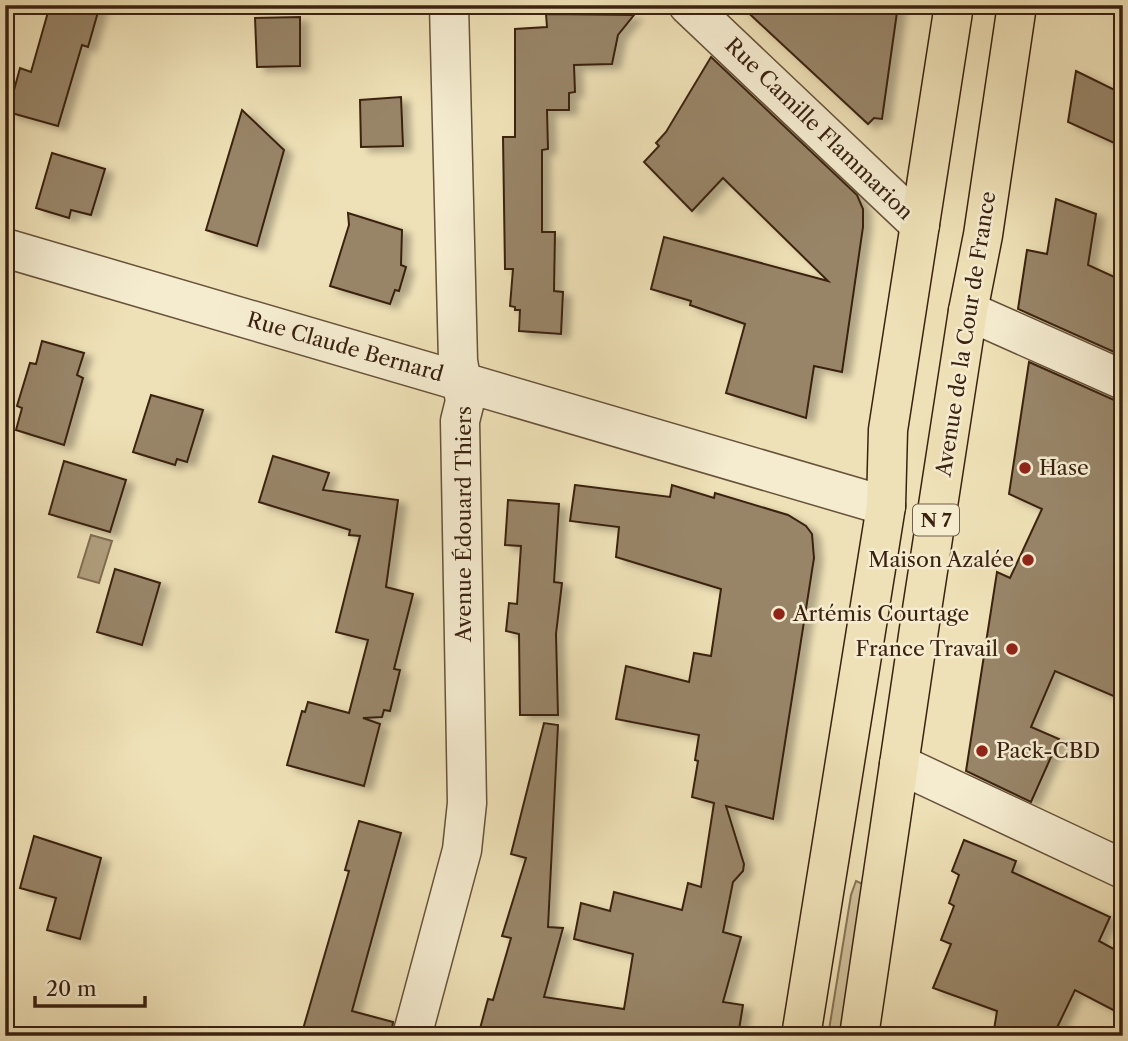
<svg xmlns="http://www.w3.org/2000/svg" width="1128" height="1041" font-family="'Libre Caslon Text',serif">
	<defs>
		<filter id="shadow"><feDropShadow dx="8" dy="4.5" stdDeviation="3.5" flood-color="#0004"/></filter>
	</defs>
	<rect width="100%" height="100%" fill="#efe1b7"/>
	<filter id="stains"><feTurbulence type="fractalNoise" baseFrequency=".00286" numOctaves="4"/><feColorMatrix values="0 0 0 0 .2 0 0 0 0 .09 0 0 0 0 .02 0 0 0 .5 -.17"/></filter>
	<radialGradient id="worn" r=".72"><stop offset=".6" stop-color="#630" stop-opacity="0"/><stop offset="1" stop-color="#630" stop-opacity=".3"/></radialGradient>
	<path fill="#d0c19b" stroke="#857256" stroke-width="2" d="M856,881L863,884L841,1036H828L851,895Z"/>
	<path fill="#b1a07f" stroke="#816e53" stroke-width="2" d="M91,535L112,541L99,583L78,577Z"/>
	<g fill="#988567" stroke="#3a2211" stroke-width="2" filter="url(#shadow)">
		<path d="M50,5H100L88,47L82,45L58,126L8,112L20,68L31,72Z"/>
		<path d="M740,5H898L882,119L874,118L868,124Z"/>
		<path d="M546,14L634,15L618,35L612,64L574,65L575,92L569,93V110H547L548,149L542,150V232H555L554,291L563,292L561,334L519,331L520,310H515V307L510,306L513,269H505L503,137H515V29L547,27Z"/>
		<path d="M300,17V66L257,67L255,18Z"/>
		<path d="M711,57L857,195L863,209V227L842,372L814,366L806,418L726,393L745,324L690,305L691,301L651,289L664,237L828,281L723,178L692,211L644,162L659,146L656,143L666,132Z"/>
		<path d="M1076,71L1123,94V147L1068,122Z"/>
		<path d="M401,97L403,146L361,147L360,100Z"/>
		<path d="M242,110L284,150L257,246L206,230Z"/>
		<path d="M52,153L105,169L91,215L71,210L69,218L36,208Z"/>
		<path d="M1056,199L1096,214L1088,265L1123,281V356L1018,309L1027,250L1047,254Z"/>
		<path d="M348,213L402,230L401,265L406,267L399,291L395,290L390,304L330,286L349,225Z"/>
		<path d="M42,341L84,353L77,375L83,378L64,445L16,430L22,408L17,406L30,363L36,364Z"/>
		<path d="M1029,362L1114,400L1123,401V700L1055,671L1031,727L1059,739L1031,802L966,771L997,572L1010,578L1042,509L1009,494Z"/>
		<path d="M151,395L203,410L187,462L177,459L175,465L133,452Z"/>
		<path d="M273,456L329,473L323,490L398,500L386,587L413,594L394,669L400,670L390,711L384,710L382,717L363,718L380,724L364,786L287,765L302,711L305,712L308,702L349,713L368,640L336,632L360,536L349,535L350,530L259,502Z"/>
		<path d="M64,461L126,480L110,532L49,514Z"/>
		<path d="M575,485L670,497L672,485L714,498L715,493L788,515L806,526L812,534L814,558L773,819L726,806L744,864L743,871L733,882L723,932L741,937L723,1002L743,1005L738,1036H478L488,999L493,1000L511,938L502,936L526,858L511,854L544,723L558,725L548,927L563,928L544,997L624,1009L633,954L574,939L581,903L610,911L614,892L682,910L688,883L701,887L714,803L692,797L698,761L695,760L699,735L616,719L626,666L689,682L694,653L711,656L721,589L616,557L619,527L570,521Z"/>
		<path d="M508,500L559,504L554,582L562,583L556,634L558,715H520L519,634L506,631L509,603L517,604L521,546L505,545Z"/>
		<path d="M115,569L160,583L142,645L97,632Z"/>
		<path d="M359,821L401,833L352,1011L393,1022L391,1036H301L349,871L345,870Z"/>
		<path d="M34,836L101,858L80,939L47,930L56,898L20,888Z"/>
		<path d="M964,840L1016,861L1012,872L1110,917L1099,941L1123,954V1015L1075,990L1053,1036H993L997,1011L933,988L951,944L941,940L954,906L949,903L959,875L952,871Z"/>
	</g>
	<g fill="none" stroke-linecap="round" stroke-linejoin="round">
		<defs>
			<g id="minor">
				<path d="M688,5L920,225"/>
				<path d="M5,248L886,506"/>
				<path d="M968,311L1123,380"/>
				<path d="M899,764L1123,869"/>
				<path d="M412,1036L462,850L467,803L460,421L465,401L458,361L449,5"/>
			</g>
			<g id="major">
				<path d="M801,1036L886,506L888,430L954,5"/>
				<path d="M859,1036L919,629L968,311L983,235L1017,5"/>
			</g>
		</defs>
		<use href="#minor" stroke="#67523a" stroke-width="41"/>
		<use href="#major" stroke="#3a2211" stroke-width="41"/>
		<use href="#minor" stroke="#f5ecd0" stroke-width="38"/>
		<use href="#major" stroke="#efe1b7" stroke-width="38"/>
	</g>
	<g fill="#8f2418" stroke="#f5ecd0" stroke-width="2.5">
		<circle cx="1025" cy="468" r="7"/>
		<circle cx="1028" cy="560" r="7"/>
		<circle cx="779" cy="614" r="7"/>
		<circle cx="1012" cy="649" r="7"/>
		<circle cx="982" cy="751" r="7"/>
	</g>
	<g text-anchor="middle" stroke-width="5" stroke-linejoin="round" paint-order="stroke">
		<rect fill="#f5ecd0" stroke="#725f4a" stroke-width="2" x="913" y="504.5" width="46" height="31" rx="5"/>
		<g font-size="19" font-weight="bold" fill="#3a2211">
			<text x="936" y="527">N 7</text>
		</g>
		<g font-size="21" fill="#3a2211" stroke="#f5ecd0">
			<text transform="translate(819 129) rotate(44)" y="7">Rue Camille Flammarion</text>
			<text transform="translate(966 334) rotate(-81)" y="7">Avenue de la Cour de France</text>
			<text transform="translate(345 347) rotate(16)" y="7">Rue Claude Bernard</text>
			<text transform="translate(464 524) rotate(-90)" y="7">Avenue Édouard Thiers</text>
		</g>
		<g font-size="21" fill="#3a2211" stroke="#f5ecd0" text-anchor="start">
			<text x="1039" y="475">Hase</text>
			<text x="1014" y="567" text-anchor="end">Maison Azalée</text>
			<text x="793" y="621">Artémis Courtage</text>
			<text x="998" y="656" text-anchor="end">France Travail</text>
			<text x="996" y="758">Pack-CBD</text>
		</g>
	</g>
	<rect width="1128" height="1041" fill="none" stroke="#efe1b7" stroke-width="28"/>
	<rect x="7" y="7" width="1114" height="1027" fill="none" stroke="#3a2211" stroke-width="3.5"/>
	<rect x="14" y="14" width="1100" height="1013" fill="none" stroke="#3a2211" stroke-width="2"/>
	<path d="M35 996v10h110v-10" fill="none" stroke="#3a2211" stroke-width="3.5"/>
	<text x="46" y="996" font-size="21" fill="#3a2211" stroke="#f5ecd0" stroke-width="5" paint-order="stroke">20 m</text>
	<rect width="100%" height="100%" filter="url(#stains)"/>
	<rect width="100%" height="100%" fill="url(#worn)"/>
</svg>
